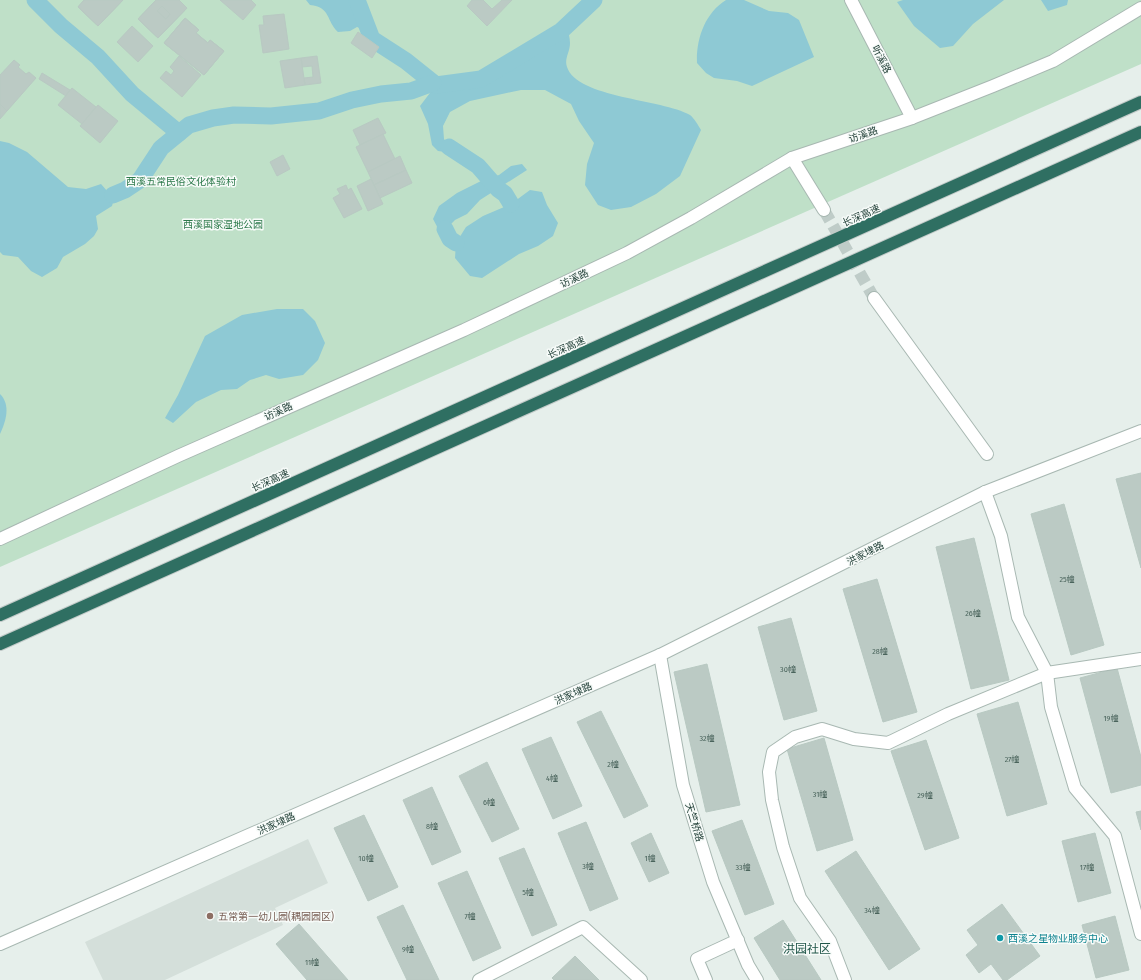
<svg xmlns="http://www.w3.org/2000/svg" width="1141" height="980" font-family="'Fira Sans Condensed','Noto Sans SC',sans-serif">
	<rect width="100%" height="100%" fill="#e6efeb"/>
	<path fill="#d4dfda" d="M308,839L328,883L275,908L283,925L165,980H103L85,942Z"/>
	<path fill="#bfe0c8" d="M0,0H1141V64L0,567Z"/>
	<g fill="#8ec9d4">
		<path d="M306,0H357L369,31L357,27L350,31L338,32C326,21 331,7 310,5Z"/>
		<path d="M726,0H744L769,11L788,13L799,20L814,57L752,86L737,81L714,78L706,73L697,63C696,39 705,13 726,0Z"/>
		<path d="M903,0H1004L973,24L953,46L940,48L914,26L897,2Z"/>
		<path d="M1041,0H1068L1067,5L1048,11Z"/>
		<path d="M567,25C568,31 570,38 570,43C570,52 564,59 567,67C577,98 662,99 690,115C694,118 698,125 701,130L680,176L656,194L631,207L611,210L598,205L585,185L587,164L594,143L579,121L571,104L545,90H521L470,101L450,112L443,126L444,139L449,147L445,152L438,151L432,145L428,124L420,106L436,85L481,79Z"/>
		<path d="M0,141L9,143L27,152L68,187L86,189L101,184L114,199L112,206L96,216L98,229L94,236L85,244L63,257L57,268L42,277L31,271L18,257L3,255L0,252Z"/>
		<path d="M522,164L527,170L480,200L467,214L455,220L441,234L433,219L439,206L457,193L483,180L499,175L511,166Z"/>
		<path d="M530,190L542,192L547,205L558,223L553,236L538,246L519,254L482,278L470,276L455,258L456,243L466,227L483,216L511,204Z"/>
		<path d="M277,309H303L315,321L325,343L318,360L303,375L279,379L266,375L250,380L237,389L221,390L196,402L173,423L165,418L178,395L205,336L242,315Z"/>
		<path d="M0,394C11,405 6,421 0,434Z"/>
	</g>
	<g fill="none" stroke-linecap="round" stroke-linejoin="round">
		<g stroke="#8ec9d4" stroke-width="17">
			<path d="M35,0L61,26L98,57L132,94L179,133"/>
			<path d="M357,0L372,39L406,61L436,85L481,79L561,31L594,0"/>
			<path d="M449,147L478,166L498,189L505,194L511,204"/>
			<path d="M113,195L125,190L140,180L161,148L189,125L213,118L234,115L271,116L319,111L352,100L381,94L411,91L433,83"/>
			<path d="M445,229L450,239L456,243"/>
		</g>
	</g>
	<g fill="#bbcac4" stroke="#b8c9c2" fill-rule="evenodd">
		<path d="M84,0H106L110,4L114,0H123L98,26L78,7Z"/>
		<path d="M84,0H123L98,26L78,7Z"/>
		<path d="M156,0H179L187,8L158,38L138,19ZM162,6L170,14L166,19L157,11Z"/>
		<path d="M156,0H179L187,8L158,38L138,19Z"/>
		<path d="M220,0H251L256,5L243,20Z"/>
		<path d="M472,0H483L492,9L502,0H512L487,26L467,6Z"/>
		<path d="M162,6L170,14L166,19L157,11Z"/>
		<path d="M284,14L289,49L263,53L259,25H264L263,16Z"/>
		<path d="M185,18L199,30L196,33L208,43L210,40L224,51L204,75L164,43ZM197,40L203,45L196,54L190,49Z"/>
		<path d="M185,18L199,30L196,33L208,43L210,40L224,51L204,75L164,43Z"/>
		<path d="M132,26L153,46L138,62L117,42Z"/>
		<path d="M358,32L379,47L372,58L351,43Z"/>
		<path d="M179,56L201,75L182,97L160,78L166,71L171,75L174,71L170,67Z"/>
		<path d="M317,56L321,83L305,85L304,78L313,77L312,66L302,67L301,58Z"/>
		<path d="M301,58L305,85L285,88L280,61Z"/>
		<path d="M14,60L20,65L18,67L26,74L29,72L36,78L7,111L0,104V75Z"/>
		<path d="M42,73L70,90L66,96L39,79Z"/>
		<path d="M72,88L96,107L82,124L58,105Z"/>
		<path d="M0,104L7,111L0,119Z"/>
		<path d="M98,105L118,121L100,143L80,126Z"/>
		<path d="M378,118L386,133L360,145L353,130Z"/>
		<path d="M383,134L395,159L368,172L356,147Z"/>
		<path d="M283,155L290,169L277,176L270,162Z"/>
		<path d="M400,156L406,170L374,185L368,172Z"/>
		<path d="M406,170L412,183L380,198L374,185Z"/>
		<path d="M371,179L383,204L368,211L357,186Z"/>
		<path d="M346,185L348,190L351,188L362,209L344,218L333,198L340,194L337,189Z"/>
		<path d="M1141,473V568L1116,479Z"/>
		<path d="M1064,504L1104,645L1071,655L1031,514Z"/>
		<path d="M974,538L1009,680L971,689L936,547Z"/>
		<path d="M877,579L917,712L883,722L843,589Z"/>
		<path d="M791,618L817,711L784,720L758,627Z"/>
		<path d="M707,664L740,805L706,812L674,672Z"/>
		<path d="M1117,668L1141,757V785L1111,793L1080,678Z"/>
		<path d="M1018,702L1047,804L1007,816L977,714Z"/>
		<path d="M601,711L648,806L624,818L577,722Z"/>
		<path d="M551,737L582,806L553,819L522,749Z"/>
		<path d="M824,738L853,840L817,851L787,749Z"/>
		<path d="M926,740L959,838L925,850L891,751Z"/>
		<path d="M487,762L519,829L492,842L459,776Z"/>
		<path d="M432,787L461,852L432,865L403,800Z"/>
		<path d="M1141,811V830L1136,812Z"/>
		<path d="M364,815L398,887L368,901L334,828Z"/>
		<path d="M742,820L774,904L745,915L712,831Z"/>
		<path d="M586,822L618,899L590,911L558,833Z"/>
		<path d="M651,833L669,873L649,882L631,843Z"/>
		<path d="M1095,833L1111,893L1078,902L1062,841Z"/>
		<path d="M524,848L557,925L532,936L499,858Z"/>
		<path d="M856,851L920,949L889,970L825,871Z"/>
		<path d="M467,871L501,948L473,961L438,883Z"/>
		<path d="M1002,904L1040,956L1007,980H1003L991,964L979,973L966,955L978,945L967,930Z"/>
		<path d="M403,905L439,980H407L377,917Z"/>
		<path d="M1115,916L1129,970L1096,978L1082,925Z"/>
		<path d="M783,920L821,980H780L754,938Z"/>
		<path d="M299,924L348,980H307L276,944Z"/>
		<path d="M575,956L599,980H554L552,978Z"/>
	</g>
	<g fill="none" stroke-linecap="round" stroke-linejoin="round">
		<path stroke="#bfccc8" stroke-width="12" stroke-dasharray="12 6" stroke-linecap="butt" d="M824,210L874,298"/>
		<defs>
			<g id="minor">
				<path d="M851,0L912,118"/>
				<path d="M792,158L824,210"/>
				<path d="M874,298L987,454"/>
				<path d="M985,492L1001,536L1018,617L1047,673L1051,707L1075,788L1115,836L1141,934"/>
				<path d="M0,539L178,456L464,330L627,253L691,218L792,158L912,118L993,86L1053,61L1141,8"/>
				<path d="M660,655L683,785L713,882L748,965L757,980"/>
				<path d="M0,944L660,655L985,492L1141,431"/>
				<path d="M479,980L583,927L641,980"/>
				<path d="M706,980L697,959L738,940"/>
				<path d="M845,980L830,941L800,898L783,847L772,800L769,772L773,752L795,737L822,729L854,739L888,743L948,714L1047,673L1141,659"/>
			</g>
			<g id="highway">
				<path d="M0,615L1141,102"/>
				<path d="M0,644L1141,132"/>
			</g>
		</defs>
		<use href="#minor" stroke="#a8b8b2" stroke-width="14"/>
		<use href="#highway" stroke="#c2cac8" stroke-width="14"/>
		<use href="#minor" stroke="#fff" stroke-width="12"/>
		<use href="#highway" stroke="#2f6f62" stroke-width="12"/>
	</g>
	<circle fill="#8d6e63" stroke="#f7fbf9" stroke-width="1.5" cx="210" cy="916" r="4"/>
	<circle fill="#0f9aa8" stroke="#f7fbf9" stroke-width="1.5" cx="1000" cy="938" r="4"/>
	<g text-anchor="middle" stroke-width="3" stroke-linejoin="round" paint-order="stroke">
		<g font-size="8" fill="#4a645c">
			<text x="1067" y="582">25幢</text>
			<text x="973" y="616">26幢</text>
			<text x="880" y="654">28幢</text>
			<text x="788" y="672">30幢</text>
			<text x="1111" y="721">19幢</text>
			<text x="707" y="741">32幢</text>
			<text x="1012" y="762">27幢</text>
			<text x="613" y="767">2幢</text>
			<text x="552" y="781">4幢</text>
			<text x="820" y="797">31幢</text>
			<text x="925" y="798">29幢</text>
			<text x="489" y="805">6幢</text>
			<text x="432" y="829">8幢</text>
			<text x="366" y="861">10幢</text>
			<text x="650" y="861">1幢</text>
			<text x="588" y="869">3幢</text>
			<text x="743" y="870">33幢</text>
			<text x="1087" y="870">17幢</text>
			<text x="528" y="895">5幢</text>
			<text x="872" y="913">34幢</text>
			<text x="470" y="919">7幢</text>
			<text x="408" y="952">9幢</text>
			<text x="312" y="965">11幢</text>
		</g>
		<g font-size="10" fill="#24423a" stroke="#f7fbf9">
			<text transform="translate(882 59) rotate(63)" y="4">听溪路</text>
			<text transform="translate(863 134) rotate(-19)" y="4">访溪路</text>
			<text transform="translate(861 215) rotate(-24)" y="4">长深高速</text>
			<text transform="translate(574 278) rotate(-25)" y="4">访溪路</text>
			<text transform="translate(566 347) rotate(-24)" y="4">长深高速</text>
			<text transform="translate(278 411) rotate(-24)" y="4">访溪路</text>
			<text transform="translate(270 480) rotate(-24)" y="4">长深高速</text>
			<text transform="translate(865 553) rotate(-27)" y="4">洪家埭路</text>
			<text transform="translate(573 693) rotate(-24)" y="4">洪家埭路</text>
			<text transform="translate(695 822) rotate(73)" y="4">天竺桥路</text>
			<text transform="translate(276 823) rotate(-24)" y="4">洪家埭路</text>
		</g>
		<g font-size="10" fill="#2d7a4b" stroke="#f7fbf9">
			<text x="181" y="185">西溪五常民俗文化体验村</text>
			<text x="223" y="228">西溪国家湿地公园</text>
		</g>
		<g font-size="10" fill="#785e54" stroke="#f7fbf9" text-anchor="start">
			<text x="218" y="920">五常第一幼儿园(耦园园区)</text>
		</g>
		<g font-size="10" fill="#0d838f" stroke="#f7fbf9" text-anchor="start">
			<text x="1008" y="942">西溪之星物业服务中心</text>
		</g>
		<g font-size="12" fill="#1f5548" stroke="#f7fbf9">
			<text x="807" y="953">洪园社区</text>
		</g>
	</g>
</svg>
